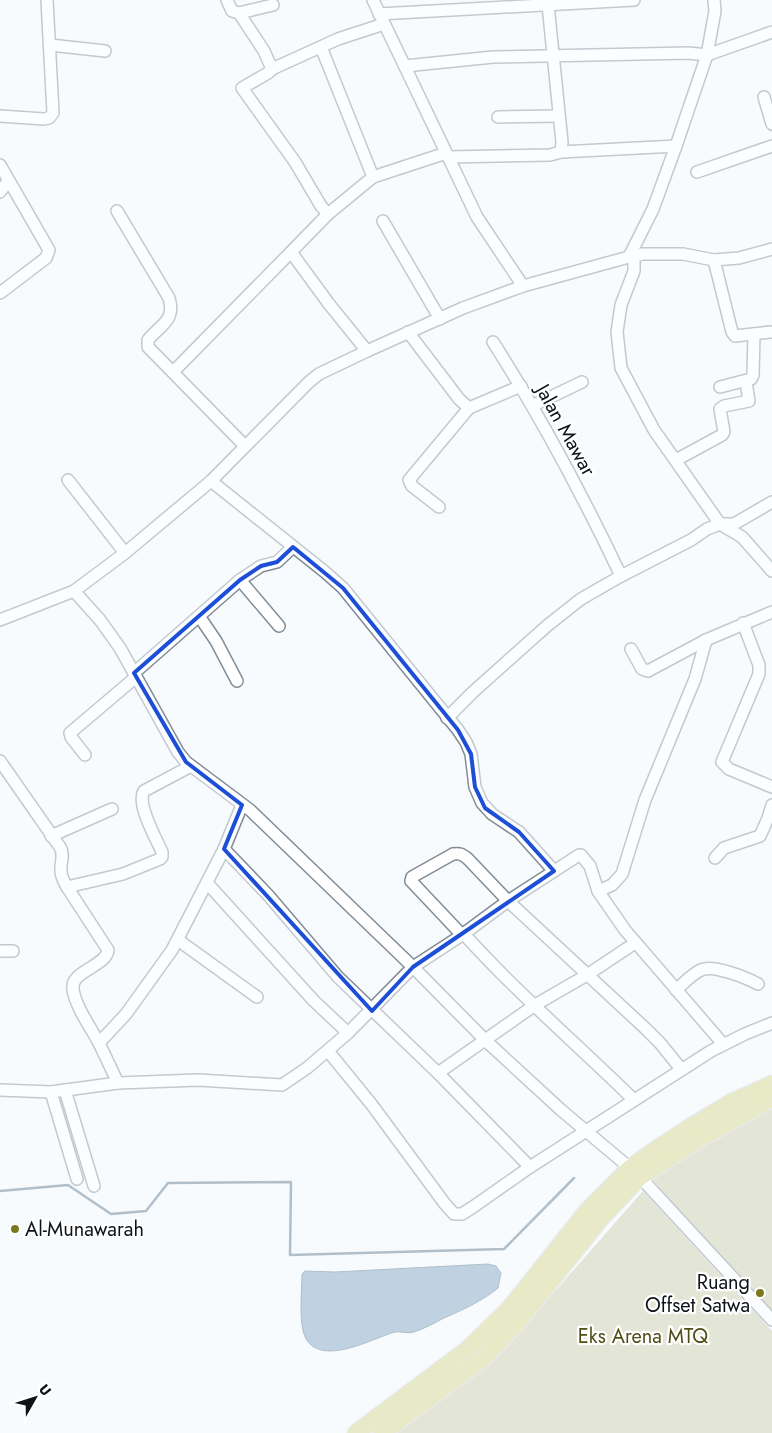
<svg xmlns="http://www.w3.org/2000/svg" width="772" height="1433" font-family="Jost,sans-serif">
	<rect width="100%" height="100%" fill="#f8fbfd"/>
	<g fill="#cbcaa9">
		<path d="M772,1109V1315L739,1282L653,1180L699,1148Z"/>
		<path d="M643,1191L772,1331V1433H395L497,1357Z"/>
	</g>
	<path fill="#7c9fbf" stroke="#5b758d" d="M488,1264L496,1266L501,1273L498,1288C481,1302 462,1310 442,1319C433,1324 423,1329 414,1332C407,1334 401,1331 395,1332C373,1338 323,1367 306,1339C298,1325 302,1290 302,1274L305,1271L335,1272Z"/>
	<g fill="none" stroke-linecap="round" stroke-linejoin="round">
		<path stroke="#5b758d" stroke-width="2.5" d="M0,1191L68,1185L111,1214L146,1211L168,1183L291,1182L290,1255L504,1249L574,1178"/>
		<defs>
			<g id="minor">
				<path d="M227,0L232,11L239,13L273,5"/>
				<path d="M373,0L477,217L523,286"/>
				<path d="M239,13L264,51L272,69L268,73L242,88L295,162L321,206L328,214"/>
				<path d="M379,14L634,0"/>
				<path d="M50,45L105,51"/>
				<path d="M321,47L373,177"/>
				<path d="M405,66L493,57L688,53L707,55L772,32"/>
				<path d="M272,69L338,39L384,24"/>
				<path d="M764,97L772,124"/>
				<path d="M0,116L44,119L49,118L53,113L47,0"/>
				<path d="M498,117L559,116"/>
				<path d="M561,152L676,146"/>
				<path d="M448,157L550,155L561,152L562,142L548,5"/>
				<path d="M0,165L49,250L46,258L0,293"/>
				<path d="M697,172L772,146"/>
				<path d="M0,192L8,181"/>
				<path d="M117,211L169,298C176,321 160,325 148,340V347L245,446"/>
				<path d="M383,221L440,319"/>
				<path d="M291,252L328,214L373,177L446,153"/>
				<path d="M629,257L653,209L676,146L707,55L715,11L714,0"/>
				<path d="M634,257V271L621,305L617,332L621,368L654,430L720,524L742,537L772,571"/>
				<path d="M714,260L732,332L735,336L770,332"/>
				<path d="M408,332L459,399L469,408L521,386"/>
				<path d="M493,342C541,417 583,496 621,576"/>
				<path d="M173,372L291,252L329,304L367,351"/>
				<path d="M720,387L751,379L753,375L754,334"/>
				<path d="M532,406L582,382"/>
				<path d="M676,460L722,435L724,432L720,409L724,406L749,401L746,382"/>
				<path d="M68,480L125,553"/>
				<path d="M211,481L325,572L343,588L458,730L466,742L471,754L475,787L482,803L492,814L519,832L554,871"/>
				<path d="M439,507L412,486L409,480L469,408"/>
				<path d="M240,580L279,626"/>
				<path d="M74,591L100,620L120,648L178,752L186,762L250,810L413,967L485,1040L561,1110L630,1168"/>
				<path d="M199,616L216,641L237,681"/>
				<path d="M0,620L74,591L125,553L211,481L309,382L319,374L367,351L463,308L523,286L629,257L643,254H683L714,260L739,258L772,249"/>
				<path d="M743,623L759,665V674L722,762L729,769L772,787"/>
				<path d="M631,649L642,669L648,671L706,640L772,612"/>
				<path d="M134,673L240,580L261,566L277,562L293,547"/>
				<path d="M447,718L473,692L548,625L581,599L621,576L691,540L707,529L720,524H734L772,502"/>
				<path d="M85,755L71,737L70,733L136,677"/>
				<path d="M0,761L60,847C65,856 60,862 61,871C61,877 64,882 67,887L108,950C107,966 70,971 73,989C75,1006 91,1028 99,1043"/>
				<path d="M51,836L112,809"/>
				<path d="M224,849L268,895L338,977L438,1073L530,1167"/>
				<path d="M715,858L724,848L760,836L768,818L772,805"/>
				<path d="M207,883L314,1001L348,1033"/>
				<path d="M67,887L123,874L160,859L162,857V852C156,838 136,804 144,791L191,766"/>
				<path d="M598,891L612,885L622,874L645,800L695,679L706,640"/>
				<path d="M463,933C516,992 578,1045 634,1100"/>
				<path d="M462,935L411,881L412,877L453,854C460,853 462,854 468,859L508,901L646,1029L660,1043L681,1069"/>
				<path d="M178,940L257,997"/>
				<path d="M0,951H13"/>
				<path d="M676,990C684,983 692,974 701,970C713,964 747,978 758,984"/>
				<path d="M328,1051L372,1105L445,1204L454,1214H462L473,1207L530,1167L711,1051L745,1034L772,1023"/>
				<path d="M438,1073L535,1005L587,975L635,943"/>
				<path d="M118,1083L99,1043L126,1014L172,950L224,849L242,805"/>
				<path d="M0,1090L51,1092L118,1083L198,1080L282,1085L307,1068L348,1033L413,967L462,935L508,901L579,855H581L590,866L598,891L625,930L723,1044"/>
				<path d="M65,1090L94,1186"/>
				<path d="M51,1092L77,1179"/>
				<path d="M640,1177L772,1320"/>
			</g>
			<g id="highway">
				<path d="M356,1433L468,1349L510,1308L588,1210L630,1168L658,1148L692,1126L732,1102L772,1084"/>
				<path d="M382,1433L483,1359L517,1323L601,1218L640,1177L699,1139L772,1099"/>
			</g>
		</defs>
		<use href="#minor" stroke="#808d98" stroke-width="14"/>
		<use href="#highway" stroke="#d4d5d5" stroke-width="19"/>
		<use href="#minor" stroke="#fff" stroke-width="11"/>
		<use href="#highway" stroke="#d6d283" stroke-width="16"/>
	</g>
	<path d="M0 0H772V1433H0ZM293,547L343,588L458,730L471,754L475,787L485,808L519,832L554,871L413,967L372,1011L224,849L242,805L186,762L134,673L240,580L261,566L277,562Z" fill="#f8fbfd" fill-opacity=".55" fill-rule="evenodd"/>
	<path fill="none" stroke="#1d4ed8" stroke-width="4" stroke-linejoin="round" d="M293,547L343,588L458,730L471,754L475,787L485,808L519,832L554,871L413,967L372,1011L224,849L242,805L186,762L134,673L240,580L261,566L277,562Z"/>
	<g fill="#7c781d" stroke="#fff" stroke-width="2">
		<circle cx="15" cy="1229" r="5"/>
		<circle cx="760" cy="1293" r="5"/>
	</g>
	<g text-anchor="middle" stroke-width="4.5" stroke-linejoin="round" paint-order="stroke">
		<g font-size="20" fill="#0e1317" stroke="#fff">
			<text transform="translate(566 430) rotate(61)" y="7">Jalan Mawar</text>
		</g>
		<g font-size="20" fill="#0e1317" stroke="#fff" text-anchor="start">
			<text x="25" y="1236">Al-Munawarah</text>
			<text x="750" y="1289" text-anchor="end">Ruang<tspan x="750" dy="23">Offset Satwa</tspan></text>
		</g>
		<g font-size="20" fill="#504d17" stroke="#fff">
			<text x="643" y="1343">Eks Arena MTQ</text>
		</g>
	</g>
	<g transform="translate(35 1398) rotate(51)" stroke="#ffffff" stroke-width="4" paint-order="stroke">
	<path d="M0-4L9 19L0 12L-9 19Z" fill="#0e1317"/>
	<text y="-8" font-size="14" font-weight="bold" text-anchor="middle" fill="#0e1317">U</text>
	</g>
</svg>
